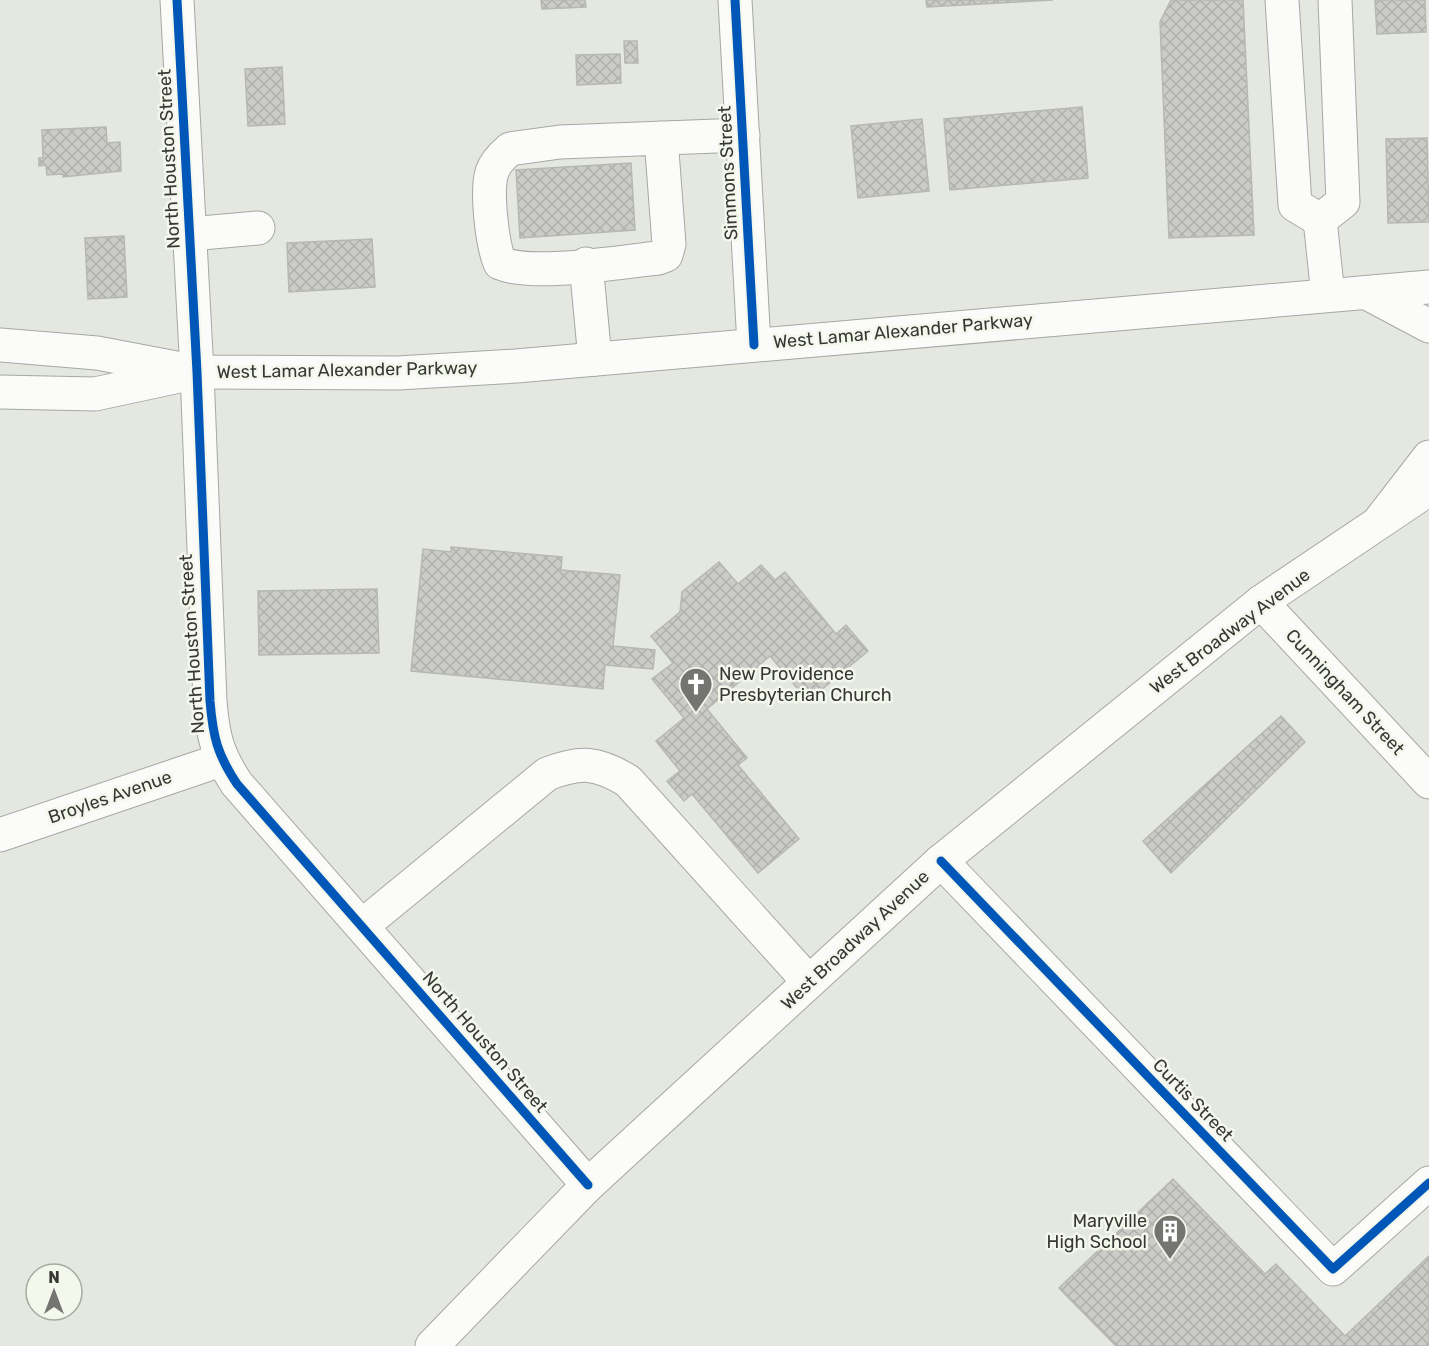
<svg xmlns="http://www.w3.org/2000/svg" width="1429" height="1346" font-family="Rubik,sans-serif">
	<defs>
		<pattern id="building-cross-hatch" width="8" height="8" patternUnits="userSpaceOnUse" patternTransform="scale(1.5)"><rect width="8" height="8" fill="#cbccc7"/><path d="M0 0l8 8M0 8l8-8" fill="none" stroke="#afb0ac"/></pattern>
	</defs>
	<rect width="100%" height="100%" fill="#e5e7e1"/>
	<g fill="url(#building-cross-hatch)" stroke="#b6b8b3" stroke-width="1.5">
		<path d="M541,0H585L586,7L542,9Z"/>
		<path d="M926,0H1053L927,7Z"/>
		<path d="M1171,0H1243L1254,235L1169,238L1160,22Z"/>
		<path d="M1375,0H1425L1426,32L1377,34Z"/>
		<path d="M624,41H637L638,63H625Z"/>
		<path d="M620,54L621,83L577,85L576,55Z"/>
		<path d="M282,67L285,124L248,126L245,69Z"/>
		<path d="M1082,107L1088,178L950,190L944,119Z"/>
		<path d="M922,119L929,191L858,198L851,126Z"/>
		<path d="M106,127L107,143L120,142L121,171L63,177V174L47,175L46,165L39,166V158H43L42,130Z"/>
		<path d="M1427,138L1429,222L1388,223L1386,139Z"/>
		<path d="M631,163L635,230L520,238L516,170Z"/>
		<path d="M124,236L127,297L88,299L85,238Z"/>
		<path d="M372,239L375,287L289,292L287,243Z"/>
		<path d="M451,547L562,557L561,570L620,575L613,646L655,650L653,669L605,665L603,689L411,671L423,549L451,552Z"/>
		<path d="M719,562L738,584L761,565L775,580L785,572L836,634L846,625L868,651L808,701L770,656L707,709L747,758L738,765L799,839L758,873L692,794L684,801L667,781L680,771L656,741L684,718L652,679L673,663L651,636L680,612L682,592Z"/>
		<path d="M377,589L379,653L259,655L258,591Z"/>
		<path d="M1281,716L1305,742L1171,873L1143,841Z"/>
		<path d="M1173,1179L1265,1274L1276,1264L1345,1336L1429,1256V1346H1116L1059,1288Z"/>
	</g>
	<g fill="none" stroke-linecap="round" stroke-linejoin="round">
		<defs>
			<g id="minor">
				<path d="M177,0L197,372L210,701C213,737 217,754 237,784L588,1185"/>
				<path d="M735,0L754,345"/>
				<path d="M1282,0L1295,205L1320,220"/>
				<path d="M661,138L669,244L666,255L658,258C620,262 532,277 500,263C492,244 486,191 492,172C495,163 503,155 510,149L560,142L743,135"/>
				<path d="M1320,220L1343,202L1335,0"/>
				<path d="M1320,220L1328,295"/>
				<path d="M190,234L258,228"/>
				<path d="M586,264L595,359"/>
				<path d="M1261,602L1429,782"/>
				<path d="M0,835L221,760"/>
				<path d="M941,861L1333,1269L1429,1183"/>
				<path d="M362,926L547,774C581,761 597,762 628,781L809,982"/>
			</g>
			<path id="major" d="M432,1346L588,1185L941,861L1261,602L1429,489"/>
			<g id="highway">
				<path d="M1367,293L1429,326"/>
				<path d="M0,345L97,353L197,372L398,373L516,366L1429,287"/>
				<path d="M0,392L95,394L184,375"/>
				<path d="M1378,523L1429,457"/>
			</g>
		</defs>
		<use href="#minor" stroke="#a6a8a3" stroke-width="35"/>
		<use href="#major" stroke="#a6a8a3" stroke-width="35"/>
		<use href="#highway" stroke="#a6a8a3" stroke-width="35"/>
		<use href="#minor" stroke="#fbfbfa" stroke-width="33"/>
		<use href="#major" stroke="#fbfbfa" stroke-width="33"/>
		<use href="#highway" stroke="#fbfbfa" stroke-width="33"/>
		<defs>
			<g id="cycleway">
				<path d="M177,0L197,372L210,701C213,737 217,754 237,784L588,1185"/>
				<path d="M735,0L754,345"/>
				<path d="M941,861L1333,1269L1429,1183"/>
			</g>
		</defs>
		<use href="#cycleway" stroke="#f3f7ec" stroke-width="13"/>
		<use href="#cycleway" stroke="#0057b8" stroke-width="9"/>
	</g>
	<defs>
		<symbol id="church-pin" viewBox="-11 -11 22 30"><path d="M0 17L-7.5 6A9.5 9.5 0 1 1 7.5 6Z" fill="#747571" stroke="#f3f7ec"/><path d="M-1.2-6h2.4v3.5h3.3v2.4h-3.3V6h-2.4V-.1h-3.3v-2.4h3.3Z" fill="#fff"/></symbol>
		<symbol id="building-pin" viewBox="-11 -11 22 30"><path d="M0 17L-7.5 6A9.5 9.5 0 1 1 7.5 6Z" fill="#747571" stroke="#f3f7ec"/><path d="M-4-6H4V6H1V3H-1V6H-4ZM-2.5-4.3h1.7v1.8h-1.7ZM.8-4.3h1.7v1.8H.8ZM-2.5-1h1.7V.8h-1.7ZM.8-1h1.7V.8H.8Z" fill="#fff"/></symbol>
	</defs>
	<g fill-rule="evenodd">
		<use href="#church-pin" x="677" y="665" width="38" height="52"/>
		<use href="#building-pin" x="1151" y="1212" width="38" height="52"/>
	</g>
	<g text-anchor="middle" stroke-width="5" stroke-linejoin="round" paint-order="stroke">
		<g font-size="18" fill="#373834" stroke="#f3f7ec">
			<text transform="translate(169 159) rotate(-93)" y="6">North Houston Street</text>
			<text transform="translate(728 173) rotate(-93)" y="6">Simmons Street</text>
			<text transform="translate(903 331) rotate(-5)" y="6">West Lamar Alexander Parkway</text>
			<text transform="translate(347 370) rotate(-1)" y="6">West Lamar Alexander Parkway</text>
			<text transform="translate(1230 631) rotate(-37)" y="6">West Broadway Avenue</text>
			<text transform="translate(192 644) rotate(-94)" y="6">North Houston Street</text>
			<text transform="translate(1345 692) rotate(47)" y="6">Cunningham Street</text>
			<text transform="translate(110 797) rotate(-19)" y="6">Broyles Avenue</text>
			<text transform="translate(855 940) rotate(-43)" y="6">West Broadway Avenue</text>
			<text transform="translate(485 1042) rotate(49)" y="6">North Houston Street</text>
			<text transform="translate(1193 1100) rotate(46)" y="6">Curtis Street</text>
		</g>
		<g font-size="18" fill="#373834" stroke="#f3f7ec" text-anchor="start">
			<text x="719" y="680">New Providence<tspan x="719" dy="21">Presbyterian Church</tspan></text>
			<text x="1147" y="1227" text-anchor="end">Maryville<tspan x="1147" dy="21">High School</tspan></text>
		</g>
	</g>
	<g transform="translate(54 1292)"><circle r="28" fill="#f3f7ec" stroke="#a8aba2" stroke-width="1.5"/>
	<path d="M0-4.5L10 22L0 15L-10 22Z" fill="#747571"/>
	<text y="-9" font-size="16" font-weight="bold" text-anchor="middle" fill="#373834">N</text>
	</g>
</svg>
